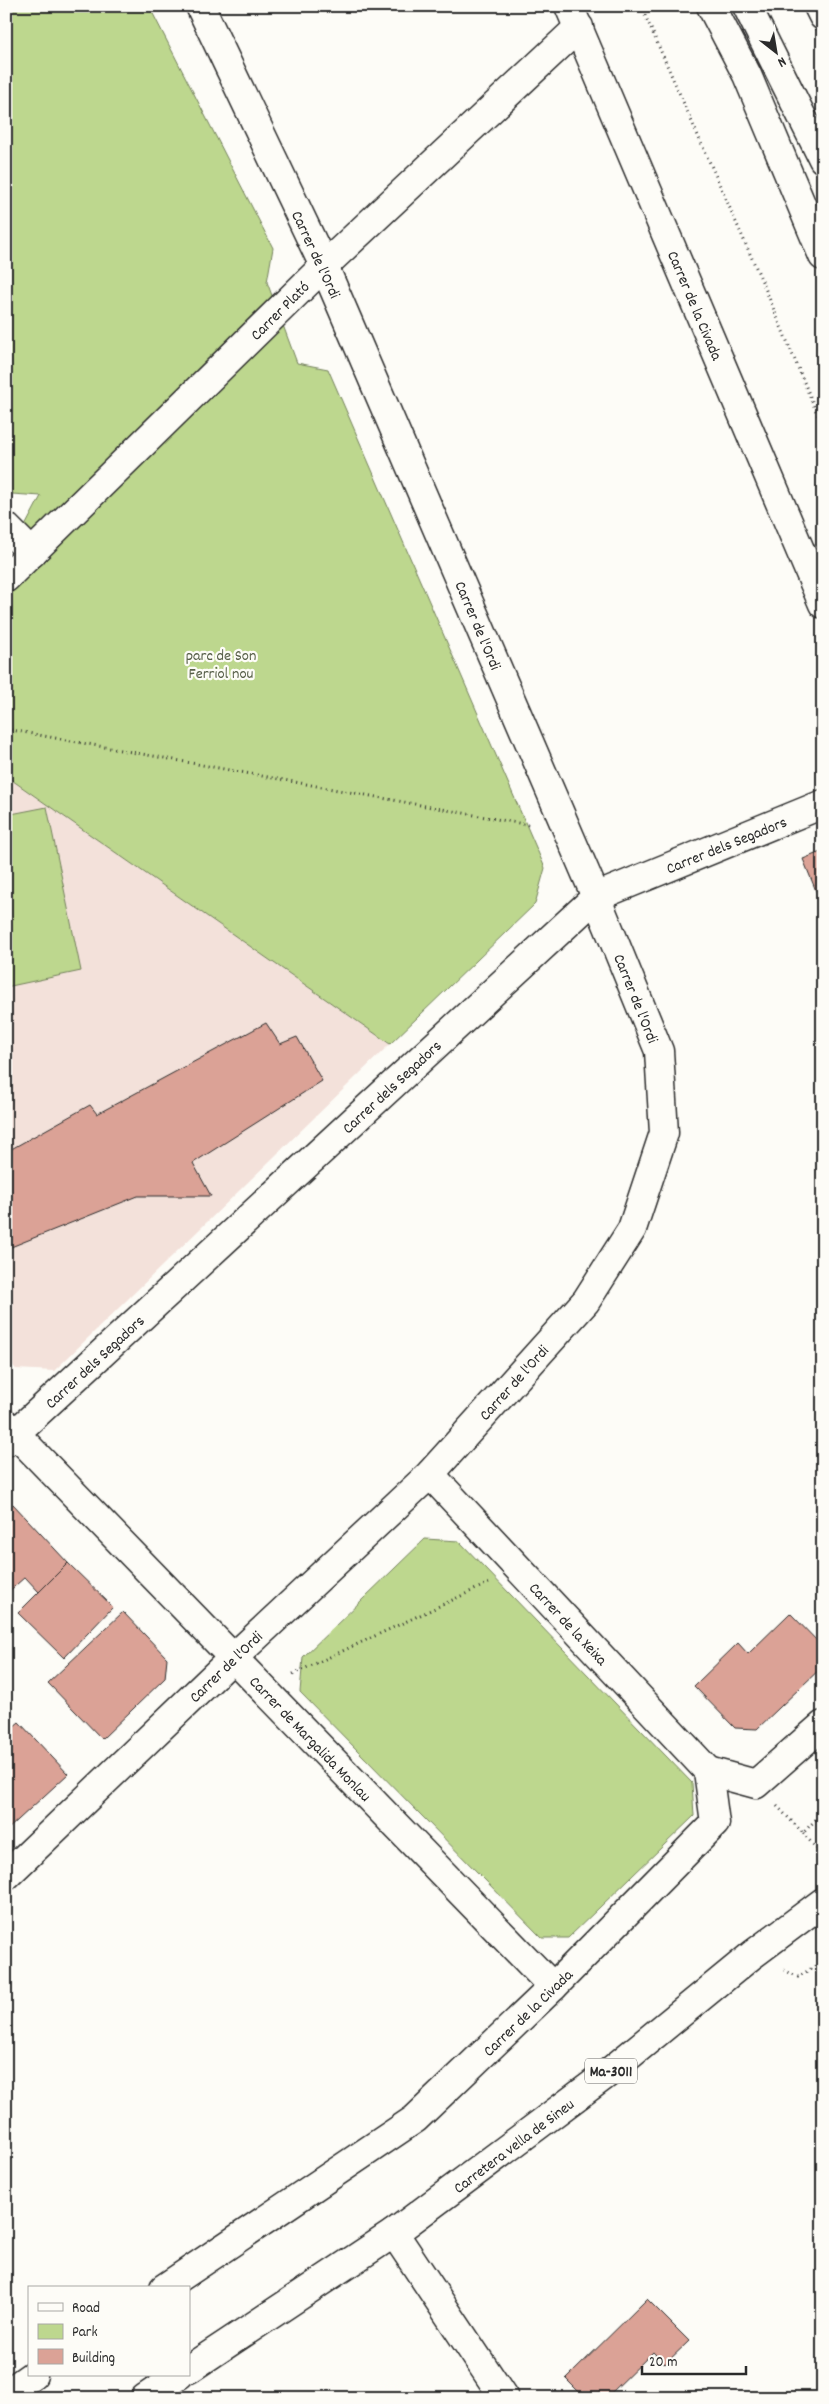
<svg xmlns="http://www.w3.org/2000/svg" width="829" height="2404" font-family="Dekko,sans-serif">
	<rect width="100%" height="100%" fill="#fdfcf7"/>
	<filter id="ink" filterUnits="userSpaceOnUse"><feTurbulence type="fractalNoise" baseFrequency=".02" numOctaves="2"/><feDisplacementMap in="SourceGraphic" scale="10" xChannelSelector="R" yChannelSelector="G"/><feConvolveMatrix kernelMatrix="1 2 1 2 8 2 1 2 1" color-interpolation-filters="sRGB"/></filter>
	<g filter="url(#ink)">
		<path fill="#f3e1da" d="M6,776L390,1044L54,1371L16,1369L6,1359Z"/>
		<g fill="#bdd78e" stroke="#74815c">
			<path d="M6,6H149L273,248L267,282L297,363L328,369L545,868L535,904L390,1044L6,776V562L41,496L12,494L6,487Z"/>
			<path d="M47,807L81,971L6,987V815Z"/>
			<path d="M425,1539L459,1541L692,1783L694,1816L568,1938H542L300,1692L303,1657Z"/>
		</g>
		<g fill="#dba296" stroke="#2b2b2b">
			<path d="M823,851V908L803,859Z"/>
			<path d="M266,1023L280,1044L297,1037L322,1081L193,1163L211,1196H138L6,1249V1152L90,1105L97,1114Z"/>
			<path d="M13,1504L68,1563L39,1592L25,1577L6,1594V1509Z"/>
			<path d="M68,1563L113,1607L64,1658L18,1613Z"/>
			<path d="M123,1612L167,1658L165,1678L102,1739L48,1683Z"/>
			<path d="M790,1613L823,1647V1666L757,1729L735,1728L694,1686L738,1643L748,1654Z"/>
			<path d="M19,1722L68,1774L6,1831V1733Z"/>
			<path d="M647,2299L689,2341L665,2364L653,2352L606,2398H585L566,2379Z"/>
		</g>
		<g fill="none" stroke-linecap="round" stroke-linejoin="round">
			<defs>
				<g id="minor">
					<path d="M569,6L823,604"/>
					<path d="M6,527L32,553"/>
					<path d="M6,578L324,266L579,27"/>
					<path d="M6,1424L553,1987"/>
					<path d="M6,1442L596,897L823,804"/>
					<path d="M430,1474L708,1771"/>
					<path d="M708,1771L756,1784L823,1725"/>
					<path d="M6,1876L233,1658L430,1474L586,1301L632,1229L664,1133L659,1051L596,897L324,266L200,6"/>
					<path d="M394,2233L504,2398"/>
					<path d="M164,2288L415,2119L553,1987L715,1823L708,1771"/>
					<path d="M6,2394L33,2375"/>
				</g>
				<g id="major">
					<path d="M189,2369L394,2233L608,2073L752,1955L823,1902"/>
					<path d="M145,2398L179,2375"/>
				</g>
				<g id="highway">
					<path d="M711,6L747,75L823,256"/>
					<path d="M747,6L823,159"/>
					<path d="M818,6L823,16"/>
				</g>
			</defs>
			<use href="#minor" stroke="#2b2b2b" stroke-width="31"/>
			<use href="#major" stroke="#2b2b2b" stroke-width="31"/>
			<use href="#highway" stroke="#2b2b2b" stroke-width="31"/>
			<g stroke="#2b2b2b" stroke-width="3" stroke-dasharray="1 4" stroke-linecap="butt">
				<path d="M641,6L765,288L823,428"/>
				<path d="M6,729L529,825"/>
				<path d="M293,1674L489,1583"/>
				<path d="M777,1806L803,1833L823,1812"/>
				<path d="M803,1833L823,1856"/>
				<path d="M784,1970L798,1977L823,1961"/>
			</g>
			<use href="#minor" stroke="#fdfcf7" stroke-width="28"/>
			<use href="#major" stroke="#fdfcf7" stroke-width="28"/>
			<use href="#highway" stroke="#fdfcf7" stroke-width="28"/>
		</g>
	</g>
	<g text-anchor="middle" stroke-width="4.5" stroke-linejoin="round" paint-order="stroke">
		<rect fill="#fdfcf7" stroke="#6a6a68" stroke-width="1" x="585" y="2058.5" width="52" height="25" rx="4"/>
		<g font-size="15" font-weight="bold" fill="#2b2b2b">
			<text x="611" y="2076">Ma-3011</text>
		</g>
		<g font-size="16" fill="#2b2b2b" stroke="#fdfcf7">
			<text transform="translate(317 254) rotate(65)" y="6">Carrer de l'Ordi</text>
			<text transform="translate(696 305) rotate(67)" y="6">Carrer de la Civada</text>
			<text transform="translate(279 310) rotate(-45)" y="6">Carrer Plató</text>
			<text transform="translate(479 625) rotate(67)" y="6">Carrer de l'Ordi</text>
			<text transform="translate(726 844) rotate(-22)" y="6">Carrer dels Segadors</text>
			<text transform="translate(637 998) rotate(68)" y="6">Carrer de l'Ordi</text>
			<text transform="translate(391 1086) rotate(-43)" y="6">Carrer dels Segadors</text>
			<text transform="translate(94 1361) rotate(-43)" y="6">Carrer dels Segadors</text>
			<text transform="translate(513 1382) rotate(-48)" y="6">Carrer de l'Ordi</text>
			<text transform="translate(569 1623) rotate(47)" y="6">Carrer de la Xeixa</text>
			<text transform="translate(225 1666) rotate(-44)" y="6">Carrer de l'Ordi</text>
			<text transform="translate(311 1738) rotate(46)" y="6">Carrer de Margalida Monlau</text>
			<text transform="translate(527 2012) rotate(-44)" y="6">Carrer de la Civada</text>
			<text transform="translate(513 2145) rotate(-37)" y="6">Carretera vella de Sineu</text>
		</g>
		<g font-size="16" fill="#575f49" stroke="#fdfcf7">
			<text x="221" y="660">parc de Son<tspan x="221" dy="18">Ferriol nou</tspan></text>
		</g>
	</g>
	<rect width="829" height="2404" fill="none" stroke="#fdfcf7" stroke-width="25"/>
	<rect x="12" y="12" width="804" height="2379" fill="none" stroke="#2b2b2b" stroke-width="2" filter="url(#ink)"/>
	<rect x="28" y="2286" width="162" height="90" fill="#fdfcf7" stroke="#a9a8a5"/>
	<rect x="38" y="2303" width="25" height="8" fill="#fdfcf7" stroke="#a9a8a5"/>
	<text x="72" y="2312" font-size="15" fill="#2b2b2b">Road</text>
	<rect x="38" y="2324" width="25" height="15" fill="#bdd78e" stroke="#a9a8a5"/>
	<text x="72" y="2336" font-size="15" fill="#2b2b2b">Park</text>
	<rect x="38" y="2349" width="25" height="15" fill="#dba296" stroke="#a9a8a5"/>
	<text x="72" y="2362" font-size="15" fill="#2b2b2b">Building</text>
	<g transform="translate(776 52) rotate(149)" stroke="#fdfcf7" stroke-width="4" paint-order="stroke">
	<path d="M0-4L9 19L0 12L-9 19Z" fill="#2b2b2b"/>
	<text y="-8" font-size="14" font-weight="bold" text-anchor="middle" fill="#2b2b2b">N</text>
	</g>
	<path d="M642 2366v8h104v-8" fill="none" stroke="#2b2b2b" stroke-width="2.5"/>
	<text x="649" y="2366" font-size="15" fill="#2b2b2b" stroke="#fdfcf7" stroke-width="4" paint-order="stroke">20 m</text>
</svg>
